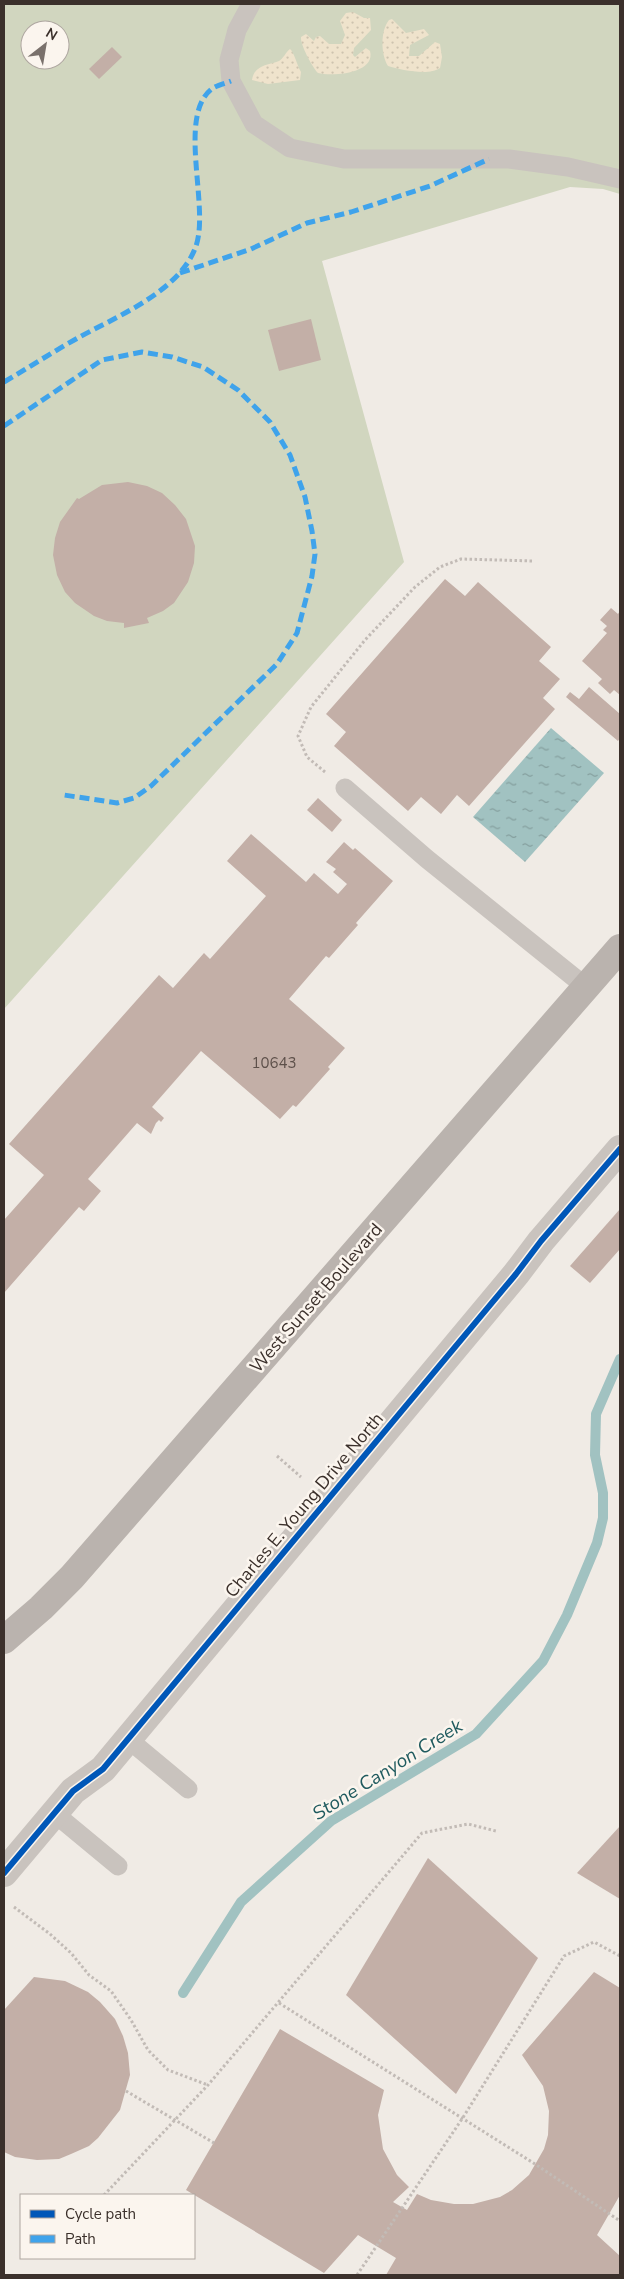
<svg xmlns="http://www.w3.org/2000/svg" width="624" height="2279" font-family="'Nunito Sans',sans-serif">
	<defs>
		<pattern id="sand-dots" width="8" height="8" patternUnits="userSpaceOnUse" patternTransform="scale(1.25)"><rect width="8" height="8" fill="#efe3cc"/><path d="M2 2h.1M6 6h.1" fill="none" stroke="#cec3af" stroke-width="1.8" stroke-linecap="round"/></pattern>
		<pattern id="water-ripples" width="26" height="14" patternUnits="userSpaceOnUse" patternTransform="scale(1.25)"><rect width="26" height="14" fill="#a1c2c1"/><path d="M2 4q2-2 4 0t4 0M15 11q2-2 4 0t4 0" fill="none" stroke="#849e9d"/></pattern>
	</defs>
	<rect width="100%" height="100%" fill="#f0ebe5"/>
	<path fill="#d1d6bf" fill-rule="evenodd" d="M4,4H620V194L603,189L570,187L322,261L404,562L4,1009ZM30,30H60V60H30Z"/>
	<g fill="url(#sand-dots)">
		<path d="M353,12L364,18H370L371,30L354,48L353,55L355,57L366,48L370,51C376,73 333,77 318,73C312,67 300,44 301,37L306,34L314,41L316,37L320,36L329,44H341L345,35L340,21L346,13Z"/>
		<path d="M392,19L406,33L424,29L429,35L410,45L409,56H419L435,42L440,44L442,57L440,68C429,76 401,70 388,66C381,55 380,31 389,20Z"/>
		<path d="M290,49C294,52 297,65 301,72L300,80L268,84L252,80C254,65 268,65 279,61C283,59 286,52 290,49Z"/>
	</g>
	<path fill="url(#water-ripples)" d="M551,728L604,773L525,862L473,817Z"/>
	<g fill="none" stroke-linecap="round" stroke-linejoin="round">
		<path stroke="#a1c2c1" stroke-width="10" d="M183,1993L241,1902L331,1821L476,1734L543,1661L567,1615L597,1543L603,1518V1493L595,1455L596,1414L620,1359"/>
	</g>
	<g fill="#c3afa7">
		<path d="M112,47L122,57L99,79L89,69Z"/>
		<path d="M311,319L321,360L279,371L268,330Z"/>
		<path d="M128,482L147,486L162,493L175,505L186,519L195,546L194,563L188,582L174,603L163,611L147,618L149,623L124,628V623L107,621L94,616L75,603L65,592L57,575L53,555L55,538L60,522L77,498L79,499L102,485Z"/>
		<path d="M445,579L465,596L478,582L551,647L539,661L560,679L543,698L555,709L469,806L457,795L441,814L421,797L408,811L334,746L346,732L326,714Z"/>
		<path d="M611,608L618,614L620,611V695L614,690L610,694L598,683L602,679L582,661L607,633L603,630L607,626L600,620Z"/>
		<path d="M589,687L620,714V738L618,741L566,697L570,692L579,699Z"/>
		<path d="M318,798L342,820L332,832L307,810Z"/>
		<path d="M251,834L306,882L314,873L338,894L347,884L333,872L336,869L326,862L344,842L353,850L355,848L393,881L356,923L358,925L329,958L326,956L289,999L345,1048L328,1067L330,1069L296,1107L293,1105L280,1119L201,1051L152,1107L164,1118L161,1122L159,1120L156,1123L151,1134L137,1123L88,1179L101,1191L84,1211L79,1207L4,1293V1220L44,1175L9,1144L159,975L173,988L204,953L210,959L266,896L227,861Z"/>
		<path d="M620,1209V1249L590,1283L570,1266Z"/>
		<path d="M620,1826V1899L577,1873Z"/>
		<path d="M428,1858L538,1958L456,2094L346,1995Z"/>
		<path d="M594,1972L620,1988V2195L597,2235L620,2256V2275H386L396,2258L358,2235L324,2273L186,2190L280,2029L384,2090L378,2115L383,2149L397,2175L409,2187L393,2202L407,2210L417,2194L431,2200L454,2204H473L500,2197L512,2190L529,2175L544,2149L548,2135L549,2111L543,2086L522,2055Z"/>
		<path d="M34,1977L65,1981L88,1992L100,2002L115,2019L123,2036L128,2053L130,2075L120,2110L98,2138L89,2146L71,2154L59,2159L37,2160L15,2157L4,2152V2010Z"/>
	</g>
	<g fill="none" stroke-linecap="round" stroke-linejoin="round">
		<g stroke="#c2bbb6" stroke-width="3" stroke-dasharray="2.5 2.5" stroke-linecap="butt">
			<path d="M325,772L307,757L298,736L311,707L365,640L415,587L440,567L461,559L534,561"/>
			<path d="M277,1456L301,1477"/>
			<path d="M14,1907L50,1934L71,1953L89,1975L111,1991L131,2020L148,2050L168,2070L208,2085"/>
			<path d="M279,2003L535,2164L620,2221"/>
			<path d="M126,2091L214,2143"/>
			<path d="M104,2195L208,2085L422,1833L468,1824L496,1831"/>
			<path d="M357,2275L462,2119L564,1956L594,1942L620,1956"/>
		</g>
		<g stroke="#c9c3be" stroke-width="19">
			<path d="M251,4L237,30L229,60L231,81L254,124L290,148L344,159H509L568,167L620,179"/>
			<path d="M345,788L427,859L586,987"/>
			<path d="M128,1739L188,1789"/>
			<path d="M54,1813L118,1866"/>
		</g>
		<path stroke="#c9c3be" stroke-width="28" d="M4,1873L73,1791L103,1769L516,1274L541,1241L620,1149"/>
		<path stroke="#bab3ae" stroke-width="28" d="M4,1640L41,1608L72,1577L620,948"/>
		<g stroke="#3fa3eb" stroke-width="5" stroke-dasharray="10 5" stroke-linecap="butt">
			<path d="M180,273L251,249L307,223L351,212L430,186L489,159"/>
			<path d="M4,382C28,368 51,353 76,339C115,317 180,292 196,246C210,206 176,114 213,88C218,85 226,83 231,81"/>
			<path d="M4,426L102,360L142,352L172,357L203,367L238,390L270,422L290,455L305,497L312,531L315,554L312,576L297,633L277,664L151,786L134,798L117,803L64,795"/>
		</g>
		<defs>
			<path id="cycleway" d="M4,1873L73,1791L103,1769L516,1274L541,1241L620,1149"/>
		</defs>
		<use href="#cycleway" stroke="#fbf5ee" stroke-width="9"/>
		<use href="#cycleway" stroke="#0057b8" stroke-width="6"/>
	</g>
	<g text-anchor="middle" stroke-width="5" stroke-linejoin="round" paint-order="stroke">
		<g font-size="15" fill="#5d504a">
			<text x="274" y="1068">10643</text>
		</g>
		<g font-size="18" fill="#3b302b" stroke="#fbf5ee">
			<text transform="translate(316 1298) rotate(-49)" y="6">West Sunset Boulevard</text>
			<text transform="translate(304 1505) rotate(-50)" y="6">Charles E. Young Drive North</text>
		</g>
		<g font-size="19" font-style="italic" fill="#1f5a5e" stroke="#fbf5ee">
			<text transform="translate(387 1769) rotate(-32)" y="7">Stone Canyon Creek</text>
		</g>
	</g>
	<rect width="624" height="2279" fill="none" stroke="#3b302b" stroke-width="10"/>
	<rect x="20" y="2194" width="175" height="65" fill="#fbf5ee" stroke="#aea6a0"/>
	<rect x="30" y="2210" width="25" height="8" fill="#0057b8" stroke="#aea6a0"/>
	<text x="65" y="2219" font-size="15" fill="#3b302b">Cycle path</text>
	<rect x="30" y="2235" width="25" height="8" fill="#3fa3eb" stroke="#aea6a0"/>
	<text x="65" y="2244" font-size="15" fill="#3b302b">Path</text>
	<g transform="translate(45 45) rotate(31)"><circle r="24" fill="#fbf5ee" stroke="#aea6a0"/>
	<path d="M0-4L9 19L0 12L-9 19Z" fill="#7a716c"/>
	<text y="-8" font-size="14" font-weight="bold" text-anchor="middle" fill="#3b302b">N</text>
	</g>
</svg>
